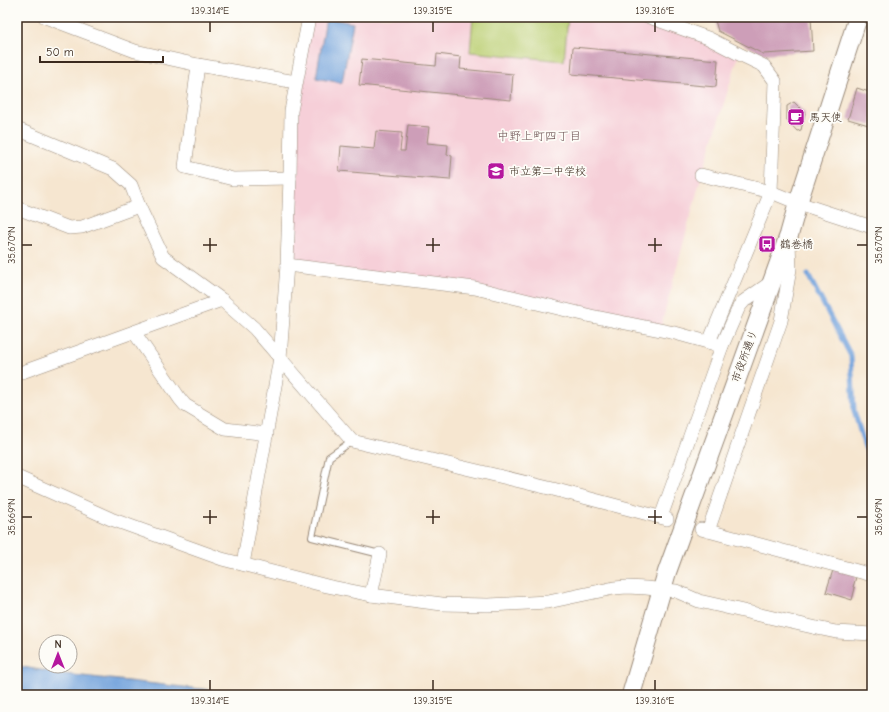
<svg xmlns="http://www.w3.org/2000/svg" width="889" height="712" font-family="'Comic Neue','Klee One',sans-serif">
	<rect width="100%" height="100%" fill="#fdfcf7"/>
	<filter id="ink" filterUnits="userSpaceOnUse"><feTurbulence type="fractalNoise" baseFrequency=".025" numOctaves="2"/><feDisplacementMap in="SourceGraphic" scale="8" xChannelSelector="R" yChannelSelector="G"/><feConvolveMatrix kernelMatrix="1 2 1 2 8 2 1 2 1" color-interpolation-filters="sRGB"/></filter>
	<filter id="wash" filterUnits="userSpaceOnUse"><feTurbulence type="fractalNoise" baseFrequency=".012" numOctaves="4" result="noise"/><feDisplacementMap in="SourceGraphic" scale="16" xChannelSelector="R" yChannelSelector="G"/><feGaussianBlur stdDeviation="0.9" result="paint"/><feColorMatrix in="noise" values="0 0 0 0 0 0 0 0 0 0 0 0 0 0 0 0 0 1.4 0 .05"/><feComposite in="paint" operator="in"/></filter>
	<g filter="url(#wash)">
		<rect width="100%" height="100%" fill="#f6e6d0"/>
		<path fill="#f6cfd8" d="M309,17H649L739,54L700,181L660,330L475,288L287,265L291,111Z"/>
		<path fill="#bbcf73" stroke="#7b7c48" d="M473,17H568L564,61L470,52Z"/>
		<g fill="#71a1db" stroke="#56667c">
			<path d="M326,18L353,23L342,83L316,78Z"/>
			<path d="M17,666L64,674L257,695H17Z"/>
		</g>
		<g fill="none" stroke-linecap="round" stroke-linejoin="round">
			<path stroke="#71a1db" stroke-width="5" d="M808,275L851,356L854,411L865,447L872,462"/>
		</g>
		<g id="blocks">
			<g fill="#cd9eb8">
				<path d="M77,17H93L91,22Z"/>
				<path d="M714,17H811L813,51L763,54L718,31Z"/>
				<path d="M573,47L718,60L716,87L571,74Z"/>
				<path d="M437,54L461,57L460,69L513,74L511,100L359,85L362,59L436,66Z"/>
				<path d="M857,88L872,93V126L848,119Z"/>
				<path d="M794,102L805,113L801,130L797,131L787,120V106Z"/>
				<path d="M408,125L429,127L427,143L448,145L447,155L452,156L450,180L339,171L341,146L374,149L376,131L402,133L400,151H405Z"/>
				<path d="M834,567L857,574L853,587L855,588L852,600L826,592Z"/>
			</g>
		</g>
	</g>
	<g filter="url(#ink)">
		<use href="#blocks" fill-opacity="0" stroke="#988877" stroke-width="1"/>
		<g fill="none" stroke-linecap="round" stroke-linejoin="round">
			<defs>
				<path id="lane" d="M352,441L329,457L312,537L380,554"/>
				<g id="street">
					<path d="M45,17L135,51L198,65L296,82"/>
					<path d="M649,17L708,38L739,54L764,66L775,81L771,192L709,342"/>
					<path d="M198,65L185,167L233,179L290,178"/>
					<path d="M17,129L113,169L131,185L139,206L163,257L222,300L254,328L352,441L553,489L667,519"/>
					<path d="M701,175L771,192L798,203L872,227"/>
					<path d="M17,208L69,228L82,227L139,206"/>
					<path d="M287,265L475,288L591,316L675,333L722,346"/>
					<path d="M134,332L180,399L185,405L225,429L267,434"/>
					<path d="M17,374L222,300"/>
					<path d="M17,477L111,519L222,559L327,586L371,595L442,604L488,605L548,602L614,588L627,587L646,588L676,591L699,601L817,628L836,632L872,634"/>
					<path d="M661,517L722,346L739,307L744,301L770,283"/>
					<path d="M701,529L872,575"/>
					<path d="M708,531L781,321L790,269L789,243"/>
					<path d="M243,564L280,358L287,265L290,178L291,111L309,17"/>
					<path d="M371,595L380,554"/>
				</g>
				<path id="secondary" d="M631,695L667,572L789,235L798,203L858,17"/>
			</defs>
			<use href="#lane" stroke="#988877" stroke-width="8"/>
			<use href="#street" stroke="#988877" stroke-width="14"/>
			<use href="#secondary" stroke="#988877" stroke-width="20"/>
			<use href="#lane" stroke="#fff" stroke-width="6"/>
			<use href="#street" stroke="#fff" stroke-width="13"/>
			<use href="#secondary" stroke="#fff" stroke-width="18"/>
		</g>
	</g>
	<path fill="none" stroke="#3b2a1e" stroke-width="1.5" d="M210,22V32M433,22V32M655,22V32M210,238V252M433,238V252M655,238V252M22,245H32M203,245H217M426,245H440M648,245H662M857,245H867M210,510V524M433,510V524M655,510V524M22,517H32M203,517H217M426,517H440M648,517H662M857,517H867M210,680V690M433,680V690M655,680V690"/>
	<defs>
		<symbol id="cafe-square" viewBox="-11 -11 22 22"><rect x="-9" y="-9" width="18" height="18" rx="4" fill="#b5179e" stroke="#fdfcf7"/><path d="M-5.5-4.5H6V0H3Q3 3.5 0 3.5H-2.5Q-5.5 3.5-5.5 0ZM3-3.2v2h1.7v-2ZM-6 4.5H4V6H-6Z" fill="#fff"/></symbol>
		<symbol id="school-square" viewBox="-11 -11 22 22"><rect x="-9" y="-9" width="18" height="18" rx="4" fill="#b5179e" stroke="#fdfcf7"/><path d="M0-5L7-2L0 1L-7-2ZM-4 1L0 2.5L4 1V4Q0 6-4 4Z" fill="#fff"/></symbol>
		<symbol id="bus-square" viewBox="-11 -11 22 22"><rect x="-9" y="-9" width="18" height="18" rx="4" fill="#b5179e" stroke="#fdfcf7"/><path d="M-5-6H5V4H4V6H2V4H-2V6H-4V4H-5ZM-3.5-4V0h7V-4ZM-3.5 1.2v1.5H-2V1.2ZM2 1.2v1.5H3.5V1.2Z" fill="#fff"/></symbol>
	</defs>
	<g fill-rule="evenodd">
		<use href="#cafe-square" x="786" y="107" width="20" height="20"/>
		<use href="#school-square" x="486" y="161" width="20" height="20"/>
		<use href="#bus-square" x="757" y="234" width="20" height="20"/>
	</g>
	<g text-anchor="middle" stroke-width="3.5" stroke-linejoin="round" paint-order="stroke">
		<g font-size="11" fill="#3b2a1e" stroke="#fdfcf7" text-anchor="start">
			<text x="809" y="121">馬天使</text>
			<text x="509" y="175">市立第二中学校</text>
			<text x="780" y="248">鶴巻橋</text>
		</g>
		<g font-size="11" fill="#3b2a1e" stroke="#fdfcf7">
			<text transform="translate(744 356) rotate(-70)" y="4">市役所通り</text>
		</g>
		<g font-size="12" fill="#6e5354" stroke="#fdfcf7">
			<text x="539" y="140">中野上町四丁目</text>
		</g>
	</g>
	<rect width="889" height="712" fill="none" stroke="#fdfcf7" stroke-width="44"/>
	<g transform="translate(58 654)"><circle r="19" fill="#fdfcf7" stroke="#afa8a0"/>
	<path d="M0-3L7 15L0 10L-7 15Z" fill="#b5179e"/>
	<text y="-6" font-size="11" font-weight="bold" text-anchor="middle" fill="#3b2a1e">N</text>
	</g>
	<path d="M40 56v6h123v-6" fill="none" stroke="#3b2a1e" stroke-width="2"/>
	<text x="46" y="56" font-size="12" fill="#3b2a1e" stroke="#fdfcf7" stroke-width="3" paint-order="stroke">50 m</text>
	<rect x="22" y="22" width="845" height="668" fill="none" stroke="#3b2a1e" stroke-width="1.5"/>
	<g font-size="10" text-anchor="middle" fill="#3b2a1e">
		<text x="210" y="14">139.314°E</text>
		<text x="433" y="14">139.315°E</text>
		<text x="655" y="14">139.316°E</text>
		<text transform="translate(11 245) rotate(-90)" y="4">35.670°N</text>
		<text transform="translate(878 245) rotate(-90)" y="4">35.670°N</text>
		<text transform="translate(11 517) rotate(-90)" y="4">35.669°N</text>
		<text transform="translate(878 517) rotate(-90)" y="4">35.669°N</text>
		<text x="210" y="704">139.314°E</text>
		<text x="433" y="704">139.315°E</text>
		<text x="655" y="704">139.316°E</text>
	</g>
</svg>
